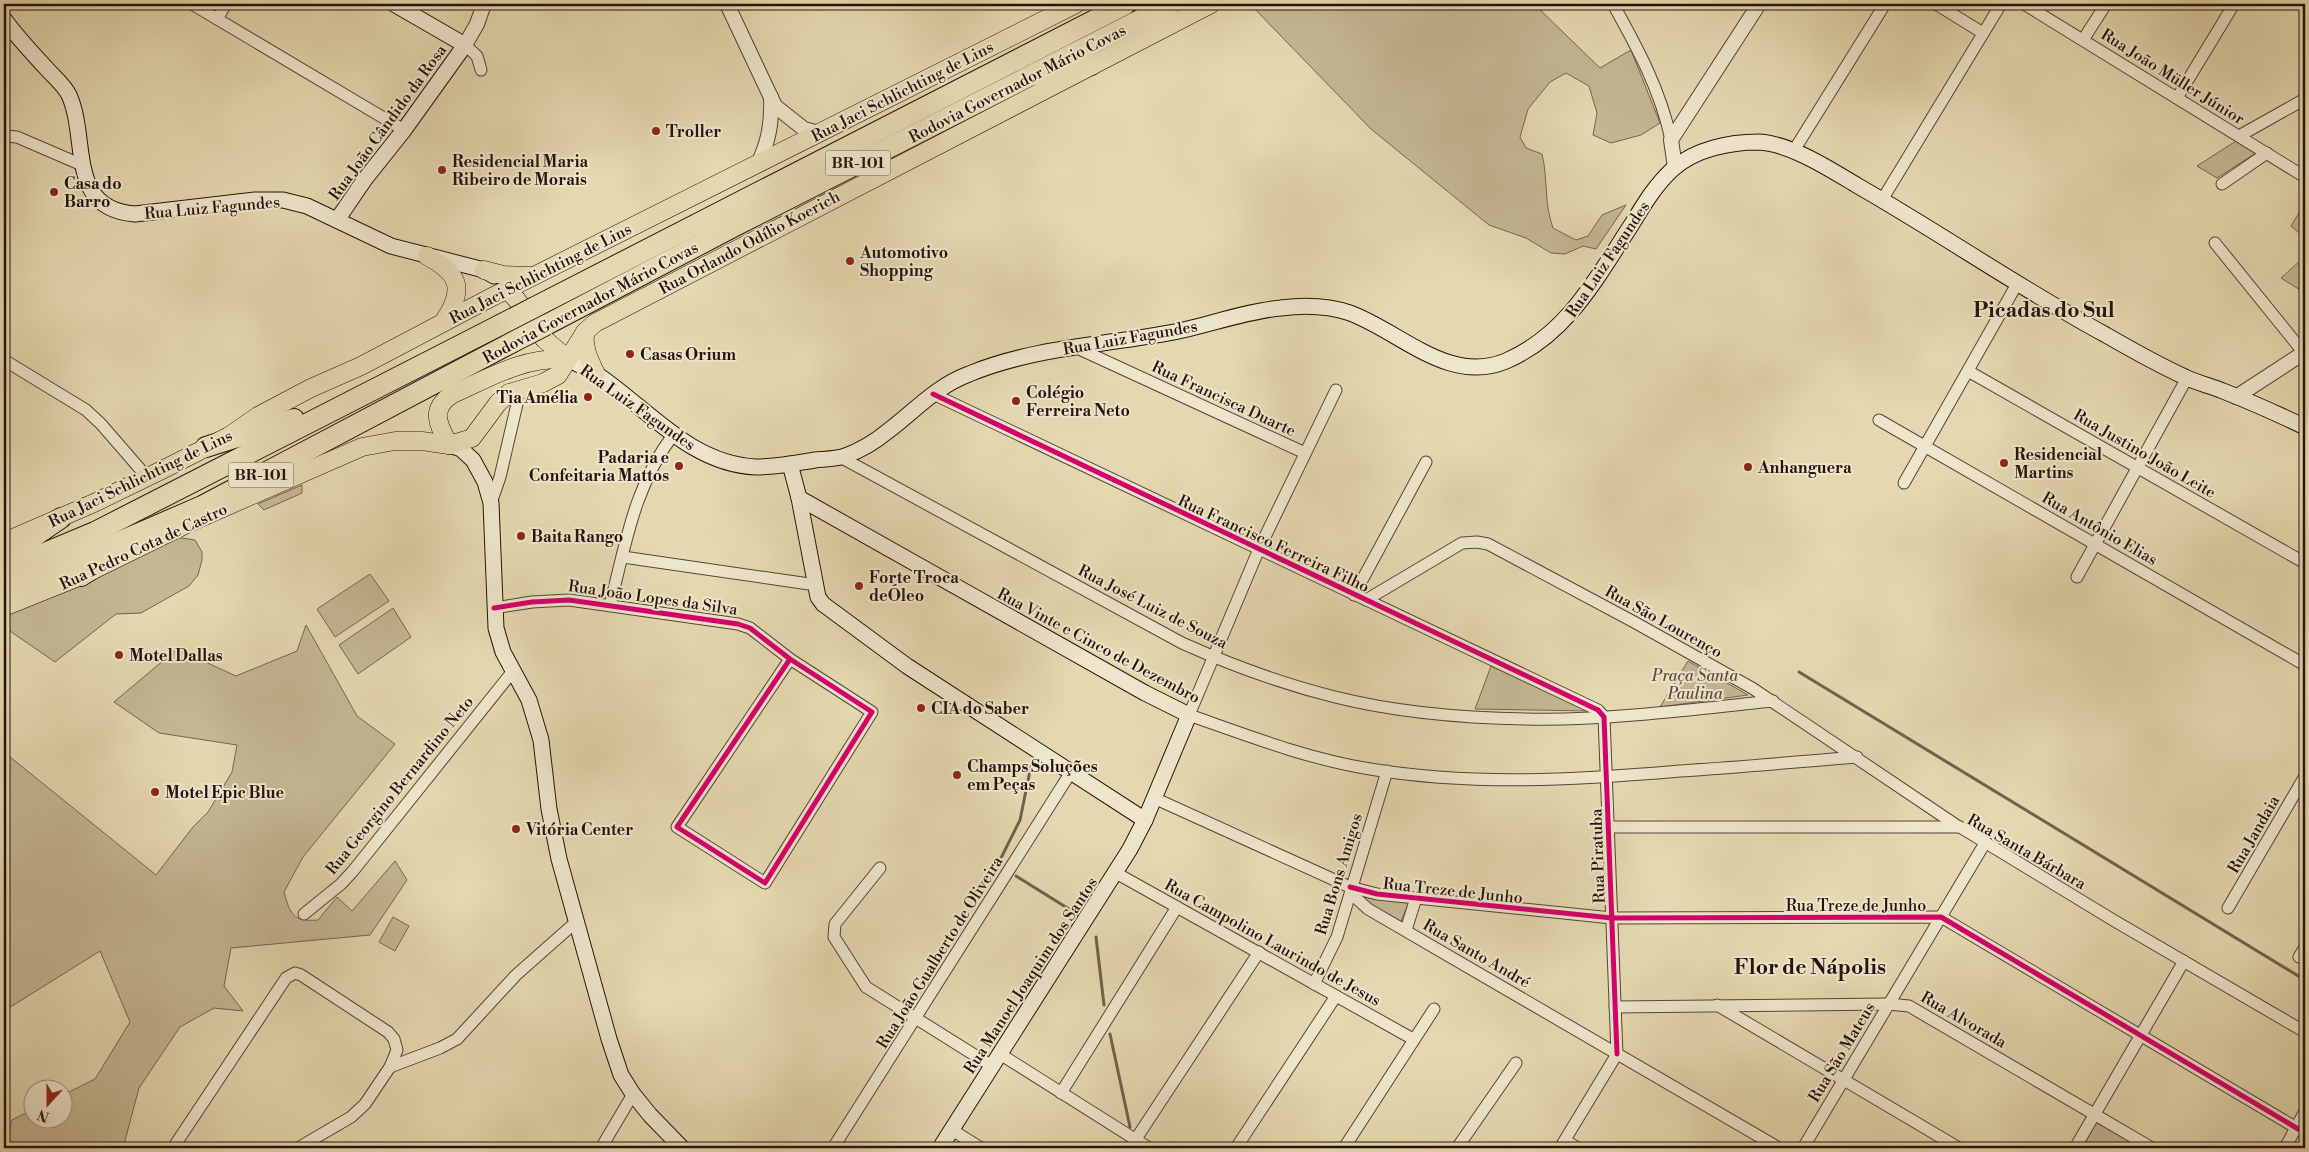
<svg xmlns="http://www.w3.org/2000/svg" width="2309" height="1152" font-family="'Libre Bodoni',serif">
	<rect width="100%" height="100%" fill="#e5d8b0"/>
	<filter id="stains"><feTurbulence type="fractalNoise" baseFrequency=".004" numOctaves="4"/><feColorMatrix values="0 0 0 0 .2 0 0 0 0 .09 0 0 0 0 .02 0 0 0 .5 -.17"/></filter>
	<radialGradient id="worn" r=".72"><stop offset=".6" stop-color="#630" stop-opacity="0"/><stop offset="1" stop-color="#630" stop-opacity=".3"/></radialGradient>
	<g fill="#c5b794" stroke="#766550">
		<path d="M1250,4H1534L1600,68L1631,50L1660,123L1641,135L1611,143L1593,135L1597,113L1589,86L1566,73L1550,82L1528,109L1520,137L1526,148L1542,154C1548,178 1544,204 1553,228L1576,240L1588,236L1602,215L1626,205L1596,249L1583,246L1565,254L1551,253L1526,238L1489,225L1371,129Z"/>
		<path d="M2236,141L2256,153L2217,178L2197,166Z"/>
		<path d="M2305,203V238L2291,226Z"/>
		<path d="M2305,250V293L2281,278L2300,261Z"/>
		<path d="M302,485V493L264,510L258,504Z"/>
		<path d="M183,538L195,540L202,552V560L198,575L189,586L141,613L116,614L55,662L4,627V616L88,583L172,539Z"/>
		<path d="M370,574L389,601L335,637L317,609Z"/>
		<path d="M393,608L411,637L358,674L339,645Z"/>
		<path d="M306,625L357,716L395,744L303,857L284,892C290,914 293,922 318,920L337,897L352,911L395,861L407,880L370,935L231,948L224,986L243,1011L214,1008L180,1027L139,1088L123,1148H5L12,1120L32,1110V1120H62L63,1095L95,1079L130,1022L100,951L4,1011V752L156,875L193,827L208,812L232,772L237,745L159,733L114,702L177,649L236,676L297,651Z"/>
		<path d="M1688,661L1748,695L1660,707Z"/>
		<path d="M1491,666L1588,711L1475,709Z"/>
		<path d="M1364,897L1409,903L1401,921L1367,903Z"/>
		<path d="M393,917L409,926L395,951L379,942Z"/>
		<path d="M2096,1122L2143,1148H2081Z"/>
	</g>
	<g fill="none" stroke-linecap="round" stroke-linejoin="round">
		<g stroke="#72614c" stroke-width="3">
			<path d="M1799,672L2305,980"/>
			<path d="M1001,858L1020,820L1031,766"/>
			<path d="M1016,876L1077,914"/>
			<path d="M1096,937L1104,1005"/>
			<path d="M1110,1034L1130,1127"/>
		</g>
		<defs>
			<g id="minor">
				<path d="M192,4L404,130"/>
				<path d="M1613,4C1637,47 1661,91 1671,140"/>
				<path d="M1936,4L1983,33"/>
				<path d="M2024,4L2305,177"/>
				<path d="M217,19L226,4"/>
				<path d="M2083,40L2106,4"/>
				<path d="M465,45L477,56L481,70"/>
				<path d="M2177,98L2234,4"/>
				<path d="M4,136L17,137L82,165"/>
				<path d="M2239,136L2305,99"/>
				<path d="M1793,152L1885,4"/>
				<path d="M2222,184L2267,153"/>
				<path d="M1882,200L2001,4"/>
				<path d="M2215,243L2304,353"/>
				<path d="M1075,347L1305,453"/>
				<path d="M4,360L86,410L101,424L147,477"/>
				<path d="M1968,371L2305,563"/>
				<path d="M1336,390L1259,549L1189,715C1249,736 1308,759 1370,769C1473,786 1577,780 1680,771C1739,767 1798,762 1857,757"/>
				<path d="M933,394L1598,710L1604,717L1617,1054"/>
				<path d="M1879,420L2305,665"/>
				<path d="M842,458L1182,643C1231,665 1283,684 1335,697C1407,715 1491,720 1565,719C1634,717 1704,708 1773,701"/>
				<path d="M1904,483L2017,284"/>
				<path d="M491,503L500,477L517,404"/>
				<path d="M623,557L816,585"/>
				<path d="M2077,577L2187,378"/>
				<path d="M1354,595L1426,462"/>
				<path d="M1366,600L1462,543L1477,542L1488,544L1634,622L1752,688L1959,827"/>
				<path d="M610,605C626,543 634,487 673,435"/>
				<path d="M494,608L532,602L569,600L738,624L750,628L790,659L872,712L765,883L677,827L790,659"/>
				<path d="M1154,798L1350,887L1356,898L1368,909L1779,1148"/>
				<path d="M1608,827H1960L2113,920L2305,1032"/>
				<path d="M880,868L835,924L834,937L866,987L992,1066"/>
				<path d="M1116,873L1413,1039"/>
				<path d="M1350,887L1377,894L1612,918L1941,917L2305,1133"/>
				<path d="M2228,908L2305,776"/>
				<path d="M304,914L341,884L353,871L513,671"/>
				<path d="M1406,930L1416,898"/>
				<path d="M2299,957L2305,947"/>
				<path d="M1314,984L1337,937L1387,771"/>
				<path d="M1717,1005L1959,1148"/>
				<path d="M1615,1007L1888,1004L1909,1006L2152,1148"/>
				<path d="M1000,1054L1149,1148"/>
				<path d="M390,1067L440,1048L457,1039L516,975L576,922"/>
				<path d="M1061,1093L1177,907"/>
				<path d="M952,1130L981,1148"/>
				<path d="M1566,1141L1578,1148"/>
				<path d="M173,1148L286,978L295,973L301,975L388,1032L394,1039L397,1050L390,1067L365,1104L351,1117L298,1148"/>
				<path d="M601,1148L633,1094"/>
				<path d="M833,1148L1071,772"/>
				<path d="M1130,1148L1259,952"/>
				<path d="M1236,1148L1336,996"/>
				<path d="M1344,1148L1434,1009"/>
				<path d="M1457,1148L1516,1063"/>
				<path d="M1560,1148L1617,1054"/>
				<path d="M1803,1148L1985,843"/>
				<path d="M2075,1148L2184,961"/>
				<path d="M2285,1148L2305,1111"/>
			</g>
			<g id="tertiary">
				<path d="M727,4L775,106L804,129L819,133"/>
				<path d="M465,45L477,24L484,4"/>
				<path d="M758,164C769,141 772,122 771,97"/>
				<path d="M1675,167L1671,140L1759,4"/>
				<path d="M2236,397L2305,352"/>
			</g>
			<g id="secondary">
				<path d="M4,19C17,37 32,53 47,69C54,77 64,85 69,95C89,139 66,209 135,214L255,200H283L307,206L391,246L484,270L494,276"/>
				<path d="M337,220L365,179L404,130L465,45L394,4"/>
				<path d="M568,359C577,364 586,368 595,373C647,407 689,464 756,467C776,467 796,463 815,460C825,459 836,459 845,456C859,451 876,441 888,431C916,410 935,387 969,374C1034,347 1106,345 1174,332C1210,325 1245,311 1281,308C1304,305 1329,306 1350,313C1401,332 1449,385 1506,361C1568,334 1597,277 1632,224C1644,204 1656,184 1674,168C1696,149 1730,142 1758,142C1790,143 1831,170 1858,186C1942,234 2021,289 2106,335C2132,350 2159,365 2185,377C2197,383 2211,386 2223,391C2251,402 2278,414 2305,427"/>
				<path d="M449,445L461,449L473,460L485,482L491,503L496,628L503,652L529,700L541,740L549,809L559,859L609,1039L621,1075L633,1094L650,1115L682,1148"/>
				<path d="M790,464L799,498L1145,693L1189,715L1145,820L1130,849L940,1148"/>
				<path d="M799,498L818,597L823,604L907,666L1145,820"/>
			</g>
			<g id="primary">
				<path d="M427,256C460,274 465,289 444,321"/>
				<path d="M484,270L503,275L530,276"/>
				<path d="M507,289L517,300L544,339L568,359"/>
				<path d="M585,332C583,348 589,359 596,374"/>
				<path d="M449,445C439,425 429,411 451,395C491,377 523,357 568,359"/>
				<path d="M4,542L94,503L164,469L229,436L258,416L311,388L361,366L490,298L1076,4"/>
				<path d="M4,607L81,576L191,522L362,447L395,441H422L449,445L472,438L498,403L509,393L543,383L558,375L585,332L595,323L1211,4"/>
			</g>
			<g id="motorway">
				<path d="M1043,80L1091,65"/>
				<path d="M535,307L1126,4"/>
				<path d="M546,325L735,226L1171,4"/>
				<path d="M206,447L294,419"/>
				<path d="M4,557L61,518"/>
				<path d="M4,570L95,532L500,325"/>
				<path d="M81,576L113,556"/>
				<path d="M4,589L38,577L202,506L511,343"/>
			</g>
		</defs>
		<use href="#minor" stroke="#564434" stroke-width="13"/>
		<use href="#tertiary" stroke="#564434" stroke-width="16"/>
		<use href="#secondary" stroke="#26130b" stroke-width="17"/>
		<use href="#primary" stroke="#26130b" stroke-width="19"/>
		<use href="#motorway" stroke="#26130b" stroke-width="22"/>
		<use href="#minor" stroke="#eee6cc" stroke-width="11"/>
		<use href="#tertiary" stroke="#eee6cc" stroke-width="14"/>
		<use href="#secondary" stroke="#eee6cc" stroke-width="15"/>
		<use href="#primary" stroke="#e5d8b0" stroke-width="18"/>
		<use href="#motorway" stroke="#e5d8b0" stroke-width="20"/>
		<defs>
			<g id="motorway-bridge">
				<path d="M500,325L535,307"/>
				<path d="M511,343L546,325"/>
			</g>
		</defs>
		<use href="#motorway-bridge" stroke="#26130b" stroke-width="22" stroke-linecap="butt"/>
		<use href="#motorway-bridge" stroke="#e5d8b0" stroke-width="20"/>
		<defs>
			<g id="cycleway">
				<path d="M933,394L1598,710L1604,717L1617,1054"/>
				<path d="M494,608L532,602L569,600L738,624L750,628L790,659L872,712L765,883L677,827L790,659"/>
				<path d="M1350,887L1377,894L1612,918L1941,917L2305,1133"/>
			</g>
		</defs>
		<use href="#cycleway" stroke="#eee6cc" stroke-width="8"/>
		<use href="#cycleway" stroke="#d6006c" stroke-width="5"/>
	</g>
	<g fill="#8f2418" stroke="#eee6cc" stroke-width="2">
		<circle cx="656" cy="131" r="5"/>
		<circle cx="442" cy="170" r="5"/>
		<circle cx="54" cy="192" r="5"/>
		<circle cx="850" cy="261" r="5"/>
		<circle cx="630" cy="354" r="5"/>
		<circle cx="588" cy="397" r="5"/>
		<circle cx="1016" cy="401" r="5"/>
		<circle cx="2004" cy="463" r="5"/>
		<circle cx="679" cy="466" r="5"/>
		<circle cx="1748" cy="467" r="5"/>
		<circle cx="521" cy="536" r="5"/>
		<circle cx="859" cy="586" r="5"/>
		<circle cx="119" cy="655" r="5"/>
		<circle cx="921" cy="708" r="5"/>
		<circle cx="957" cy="775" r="5"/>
		<circle cx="155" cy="792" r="5"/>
		<circle cx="516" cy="829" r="5"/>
	</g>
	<g text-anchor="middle" stroke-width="4" stroke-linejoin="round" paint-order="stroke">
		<g fill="#eee6cc" stroke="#625245" stroke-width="1">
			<rect x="825.5" y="150.5" width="65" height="25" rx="4"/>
			<rect x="228.5" y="462.5" width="65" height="25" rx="4"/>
		</g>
		<g font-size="15" font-weight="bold" fill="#26130b">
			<text x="858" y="168">BR-101</text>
			<text x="261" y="480">BR-101</text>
		</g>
		<g font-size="16" fill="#26130b" stroke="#eee6cc">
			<text transform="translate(2173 76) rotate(32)" y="6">Rua João Müller Júnior</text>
			<text transform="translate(1017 83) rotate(-27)" y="6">Rodovia Governador Mário Covas</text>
			<text transform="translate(902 91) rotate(-27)" y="6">Rua Jaci Schlichting de Lins</text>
			<text transform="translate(387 122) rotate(-54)" y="6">Rua João Cândido da Rosa</text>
			<text transform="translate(212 207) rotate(-5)" y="6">Rua Luiz Fagundes</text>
			<text transform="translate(749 242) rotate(-28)" y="6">Rua Orlando Odílio Koerich</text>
			<text transform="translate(1607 259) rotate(-56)" y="6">Rua Luiz Fagundes</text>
			<text transform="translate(540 273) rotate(-27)" y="6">Rua Jaci Schlichting de Lins</text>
			<text transform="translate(590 302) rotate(-28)" y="6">Rodovia Governador Mário Covas</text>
			<text transform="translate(1130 337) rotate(-10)" y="6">Rua Luiz Fagundes</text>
			<text transform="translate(1224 398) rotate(25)" y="6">Rua Francisca Duarte</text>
			<text transform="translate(638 407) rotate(35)" y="6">Rua Luiz Fagundes</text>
			<text transform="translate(2145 453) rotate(30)" y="6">Rua Justino João Leite</text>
			<text transform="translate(140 478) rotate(-26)" y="6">Rua Jaci Schlichting de Lins</text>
			<text transform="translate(2100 528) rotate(30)" y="6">Rua Antônio Elias</text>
			<text transform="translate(1274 543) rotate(25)" y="6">Rua Francisco Ferreira Filho</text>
			<text transform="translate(143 546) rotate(-25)" y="6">Rua Pedro Cota de Castro</text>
			<text transform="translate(653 597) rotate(8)" y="6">Rua João Lopes da Silva</text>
			<text transform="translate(1153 606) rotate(27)" y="6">Rua José Luiz de Souza</text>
			<text transform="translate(1664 621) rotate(29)" y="6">Rua São Lourenço</text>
			<text transform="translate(1099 645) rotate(28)" y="6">Rua Vinte e Cinco de Dezembro</text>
			<text transform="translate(399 785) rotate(-51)" y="6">Rua Georgino Bernardino Neto</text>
			<text transform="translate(2253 834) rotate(-60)" y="6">Rua Jandaia</text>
			<text transform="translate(2027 851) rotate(30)" y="6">Rua Santa Bárbara</text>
			<text transform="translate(1597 856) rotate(-92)" y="6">Rua Piratuba</text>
			<text transform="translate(1338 874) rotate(-73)" y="6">Rua Bons Amigos</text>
			<text transform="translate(1453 890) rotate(6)" y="6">Rua Treze de Junho</text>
			<text x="1856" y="911">Rua Treze de Junho</text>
			<text transform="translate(1273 942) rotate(29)" y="6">Rua Campolino Laurindo de Jesus</text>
			<text transform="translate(939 952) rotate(-58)" y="6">Rua João Gualberto de Oliveira</text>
			<text transform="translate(1477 953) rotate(30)" y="6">Rua Santo André</text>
			<text transform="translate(1030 975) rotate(-57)" y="6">Rua Manoel Joaquim dos Santos</text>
			<text transform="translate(1964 1019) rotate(30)" y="6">Rua Alvorada</text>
			<text transform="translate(1841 1052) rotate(-59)" y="6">Rua São Mateus</text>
		</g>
		<g font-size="16" font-weight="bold" fill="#26130b" stroke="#eee6cc" text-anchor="start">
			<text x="666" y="137">Troller</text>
			<text x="452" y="167">Residencial Maria<tspan x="452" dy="18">Ribeiro de Morais</tspan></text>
			<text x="64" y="189">Casa do<tspan x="64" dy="18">Barro</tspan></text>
			<text x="860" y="258">Automotivo<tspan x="860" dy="18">Shopping</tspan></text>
			<text x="640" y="360">Casas Orium</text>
			<text x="1026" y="398">Colégio<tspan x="1026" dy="18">Ferreira Neto</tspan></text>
			<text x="578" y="403" text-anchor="end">Tia Amélia</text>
			<text x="2014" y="460">Residencial<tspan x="2014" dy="18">Martins</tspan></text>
			<text x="669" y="463" text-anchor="end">Padaria e<tspan x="669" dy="18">Confeitaria Mattos</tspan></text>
			<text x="1758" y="473">Anhanguera</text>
			<text x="531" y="542">Baita Rango</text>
			<text x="869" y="583">Forte Troca<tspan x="869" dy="18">deÓleo</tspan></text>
			<text x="129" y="661">Motel Dallas</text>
			<text x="931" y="714">CIA do Saber</text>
			<text x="967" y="772">Champs Soluções<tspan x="967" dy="18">em Peças</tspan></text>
			<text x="165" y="798">Motel Epic Blue</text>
			<text x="526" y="835">Vitória Center</text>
		</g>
		<g font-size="16" font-style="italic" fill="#5e4c3b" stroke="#eee6cc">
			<text x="1695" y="681">Praça Santa<tspan x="1695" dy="18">Paulina</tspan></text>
		</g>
		<g font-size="21" font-weight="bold" fill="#26130b" stroke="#eee6cc">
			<text x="2044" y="317">Picadas do Sul</text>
			<text x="1810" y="974">Flor de Nápolis</text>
		</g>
	</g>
	<rect width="2309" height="1152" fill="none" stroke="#e5d8b0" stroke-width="20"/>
	<rect x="5" y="5" width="2299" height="1142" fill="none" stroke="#26130b" stroke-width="2.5"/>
	<rect x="10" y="10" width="2289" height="1132" fill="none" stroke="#26130b"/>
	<g transform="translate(48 1104) rotate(201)"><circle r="24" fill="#eee6cc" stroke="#9e927f"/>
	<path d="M0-4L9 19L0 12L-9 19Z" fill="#8f2418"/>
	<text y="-8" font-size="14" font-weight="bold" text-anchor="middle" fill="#26130b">N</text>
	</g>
	<rect width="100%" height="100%" filter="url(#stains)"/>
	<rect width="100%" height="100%" fill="url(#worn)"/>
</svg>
